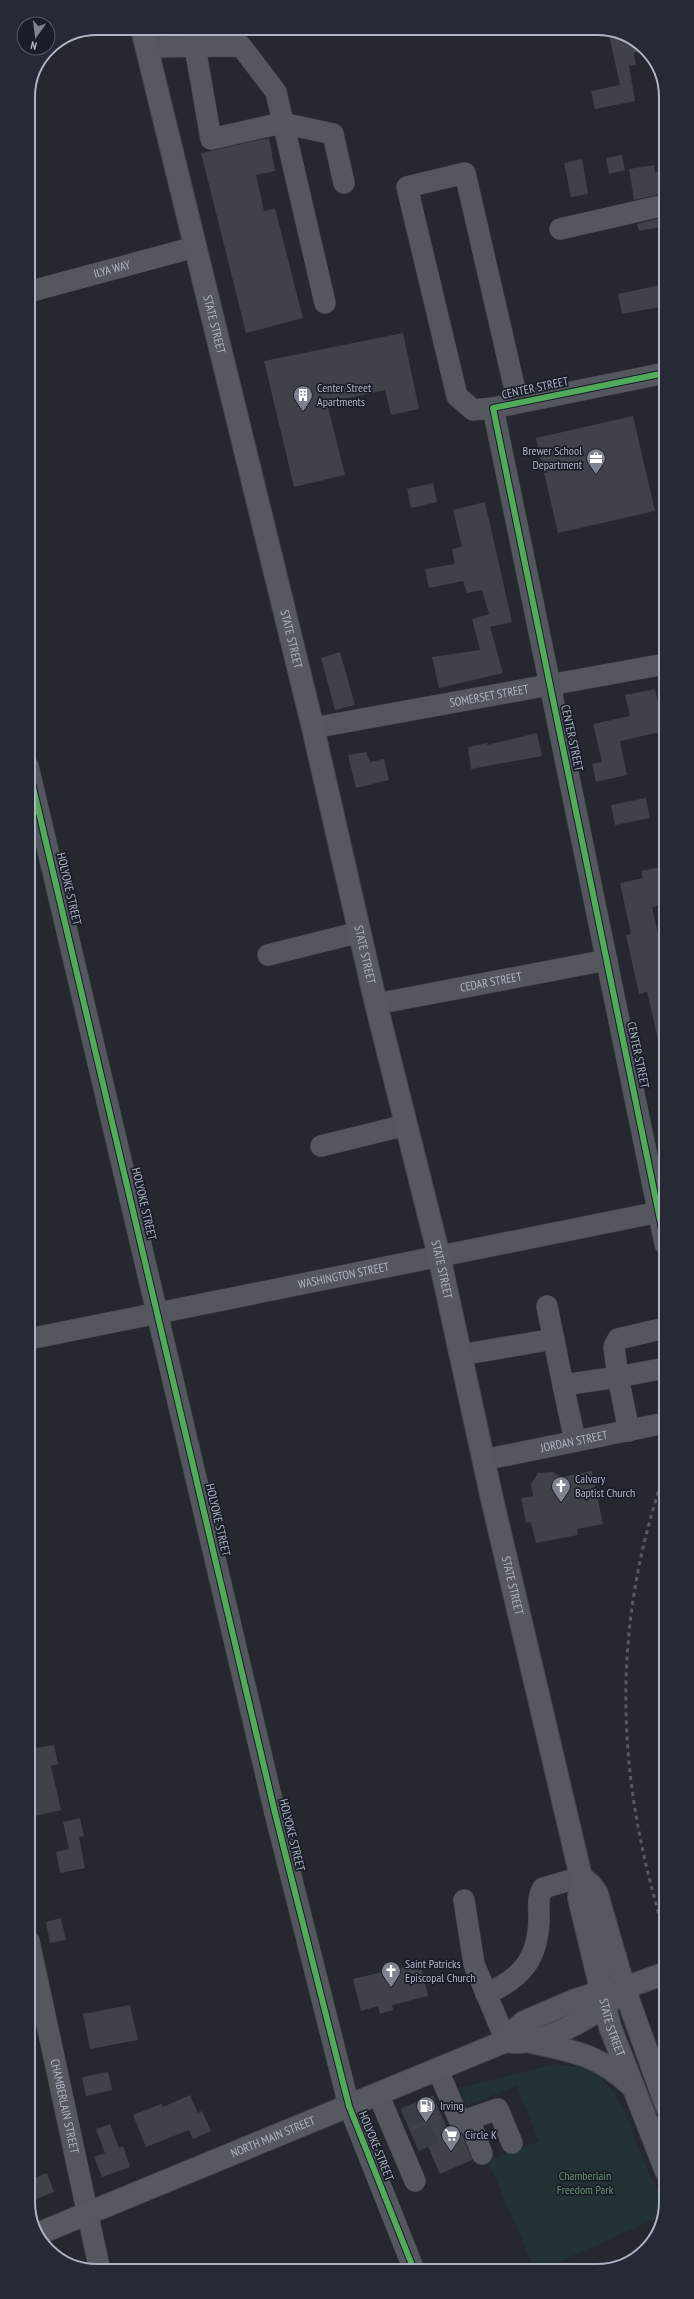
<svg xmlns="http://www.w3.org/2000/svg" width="694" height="2299" font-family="'PT Sans Narrow',sans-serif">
	<rect width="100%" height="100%" fill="#25282f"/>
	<path fill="#233235" d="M555,2064C614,2066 622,2105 640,2152C647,2170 656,2187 665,2204L660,2217L540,2270H535L488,2161L539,2141L517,2086L466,2106L460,2088Z"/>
	<g fill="#3f4248">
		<path d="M608,31L635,42L637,52L634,53L636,65L629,66L635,101L595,109L591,91L620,85Z"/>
		<path d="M269,138L275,171L256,175L264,211L275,208L303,318L246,333L201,153Z"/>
		<path d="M622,155L625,170L609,174L606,158Z"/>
		<path d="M582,159L588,194L571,197L564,163Z"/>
		<path d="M654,165L655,172L663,171L665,193L634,200L629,169Z"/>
		<path d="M665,217V226L639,231L637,224Z"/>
		<path d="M665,284V306L622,314L618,294Z"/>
		<path d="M403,333L419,409L391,415L385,390L327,403L345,475L294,487L264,361Z"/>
		<path d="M633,416L655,511L558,533L536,438Z"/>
		<path d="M433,483L437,502L411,508L407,489Z"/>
		<path d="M485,502L512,622L490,627L503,673L439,688L432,657L480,650L472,619L489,614L482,590L467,593L463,581L429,588L425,569L455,564L452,549L462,547L453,510Z"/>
		<path d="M340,652L355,705L335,710L321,658Z"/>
		<path d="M655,689L665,731L620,741L627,775L596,782L592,764L602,762L593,724L630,716L625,695Z"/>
		<path d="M537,733L542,756L471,769L468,747L487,743V745Z"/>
		<path d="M366,752L370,762L384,759L389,780L356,788L348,755Z"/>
		<path d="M646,798L650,818L615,825L611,805Z"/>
		<path d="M665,866V898L660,899L661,905L652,907L658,933L663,932L665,943V1047L660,1048L647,992L639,994L626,935L631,934L620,883L643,878L641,871Z"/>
		<path d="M592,1471L603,1524L577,1529L578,1535L536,1543L531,1522L526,1523L521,1498L533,1496L531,1484L538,1473L552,1472L562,1477Z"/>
		<path d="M54,1745L58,1764L51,1766L61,1810L36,1816L29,1783V1749Z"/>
		<path d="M80,1818L84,1836L79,1837L85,1868L60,1873L56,1852L69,1849L63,1822Z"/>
		<path d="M61,1918L66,1940L50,1943L46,1922Z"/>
		<path d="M420,1963L428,1996L392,2005L393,2010L380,2014L378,2006L361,2011L353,1979Z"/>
		<path d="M130,2005L138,2040L90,2049L83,2014Z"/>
		<path d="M108,2072L112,2090L86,2096L82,2077Z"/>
		<path d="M190,2095L198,2113L202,2111L211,2131L193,2139L189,2130L146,2147L133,2115L161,2104L163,2107Z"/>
		<path d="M433,2097L449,2133L462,2134L472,2160L440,2174L427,2144L418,2149L401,2110Z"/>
		<path d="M110,2124L119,2148L123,2146L130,2167L102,2177L94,2157L105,2153L96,2129Z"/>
		<path d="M47,2173L54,2192L29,2202V2180Z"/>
	</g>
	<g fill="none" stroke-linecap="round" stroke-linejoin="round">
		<g stroke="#393d45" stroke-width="21" stroke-dasharray="21 10" stroke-linecap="butt">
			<path d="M405,2118L437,2105"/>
			<path d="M415,2141L447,2128"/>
		</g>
		<defs>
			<g id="minor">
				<path d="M146,47L241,46L276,92L325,303"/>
				<path d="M195,47L211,139L282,123L333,134L344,183"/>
				<path d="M560,229L665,205"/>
				<path id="s1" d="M28,292L195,247"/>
				<path d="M518,403L465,173L407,187L457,396L473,410L493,408L665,373"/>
				<path d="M493,408L665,1244"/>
				<path id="s2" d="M313,728L665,664"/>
				<path d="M28,766L275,1813L349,2106L414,2270"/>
				<path d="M268,955L360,932"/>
				<path id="s3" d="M376,1004L607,960"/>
				<path d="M321,1146L406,1125"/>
				<path d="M547,1306L563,1385"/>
				<path d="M665,1328L618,1339L614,1347L618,1377L665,1368"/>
				<path id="s4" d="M29,1339L659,1212"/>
				<path d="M460,1355L554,1339"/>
				<path d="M575,1441L563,1385L618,1377L629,1431"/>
				<path id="s5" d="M483,1460L665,1423"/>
				<path d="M464,1900L474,1964L506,2041"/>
				<path id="s6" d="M29,1941L100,2271"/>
				<path d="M486,1994C522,1978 538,1959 539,1919C539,1909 537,1897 543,1888L581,1877"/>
				<path d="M438,2070L460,2122L469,2119L482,2154"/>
				<path d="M378,2094L415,2181"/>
				<path d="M469,2119L498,2109L512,2143"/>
			</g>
			<g id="major">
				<path id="s7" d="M143,33L313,728L376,1004L439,1256L492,1499L581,1877L579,1898L610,2027L666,2171"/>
				<path d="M581,1877L591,1885L597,1894L624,1988L666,2105"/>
				<path d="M506,2041L514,2031L524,2022L573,2001L601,1992L624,1988L666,1973"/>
				<path d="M531,2042C574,2051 599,2055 632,2086"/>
				<path id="s8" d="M40,2233L506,2041C542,2048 600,2014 624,1988"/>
			</g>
		</defs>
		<use href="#minor" stroke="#414349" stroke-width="22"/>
		<use href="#major" stroke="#41454c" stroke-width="24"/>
		<use href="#minor" stroke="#54575e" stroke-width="21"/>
		<use href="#major" stroke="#565960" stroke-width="22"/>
		<path stroke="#575b61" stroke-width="3" stroke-dasharray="4 4" stroke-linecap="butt" d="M666,1469C610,1628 615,1777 666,1937"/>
		<defs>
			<g id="cycleway">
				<path d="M665,373L493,408L665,1244"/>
				<path d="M28,766L275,1813L349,2106L414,2270"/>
			</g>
		</defs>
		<use href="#cycleway" stroke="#191e29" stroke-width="8"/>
		<use href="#cycleway" stroke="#51ab58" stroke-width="6"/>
	</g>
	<defs>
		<symbol id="building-pin" viewBox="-11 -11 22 30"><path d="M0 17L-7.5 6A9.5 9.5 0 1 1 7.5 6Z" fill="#7d838f" stroke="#191e29"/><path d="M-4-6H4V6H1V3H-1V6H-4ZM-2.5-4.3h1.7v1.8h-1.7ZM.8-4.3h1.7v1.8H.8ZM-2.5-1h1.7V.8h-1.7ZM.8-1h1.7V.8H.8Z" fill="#fff"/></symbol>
		<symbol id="office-pin" viewBox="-11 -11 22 30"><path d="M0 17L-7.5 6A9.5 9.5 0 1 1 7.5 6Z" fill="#7d838f" stroke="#191e29"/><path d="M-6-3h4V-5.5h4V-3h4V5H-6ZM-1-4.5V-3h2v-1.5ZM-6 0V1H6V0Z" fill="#fff"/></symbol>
		<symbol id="church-pin" viewBox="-11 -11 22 30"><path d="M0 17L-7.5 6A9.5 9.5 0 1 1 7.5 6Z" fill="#7d838f" stroke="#191e29"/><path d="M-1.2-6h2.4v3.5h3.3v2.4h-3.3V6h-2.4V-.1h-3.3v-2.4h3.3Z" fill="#fff"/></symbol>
		<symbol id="fuel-pin" viewBox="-11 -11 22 30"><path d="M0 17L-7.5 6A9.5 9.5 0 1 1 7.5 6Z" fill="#7d838f" stroke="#191e29"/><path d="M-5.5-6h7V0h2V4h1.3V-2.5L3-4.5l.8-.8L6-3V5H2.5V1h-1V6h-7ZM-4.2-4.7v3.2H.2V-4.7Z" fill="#fff"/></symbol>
		<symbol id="supermarket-pin" viewBox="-11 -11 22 30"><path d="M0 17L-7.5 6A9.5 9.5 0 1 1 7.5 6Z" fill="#7d838f" stroke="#191e29"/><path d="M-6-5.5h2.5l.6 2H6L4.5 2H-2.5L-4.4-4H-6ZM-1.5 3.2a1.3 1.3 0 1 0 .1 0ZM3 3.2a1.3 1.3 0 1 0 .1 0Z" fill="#fff"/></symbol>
	</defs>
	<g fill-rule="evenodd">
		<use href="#building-pin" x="292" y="384" width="22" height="30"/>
		<use href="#office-pin" x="585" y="447" width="22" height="30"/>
		<use href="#church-pin" x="550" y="1475" width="22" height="30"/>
		<use href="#church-pin" x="380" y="1960" width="22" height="30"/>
		<use href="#fuel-pin" x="415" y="2095" width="22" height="30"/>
		<use href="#supermarket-pin" x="440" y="2124" width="22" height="30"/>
	</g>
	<g text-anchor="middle" stroke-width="3.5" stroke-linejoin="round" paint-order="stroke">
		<g font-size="12" fill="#adb4c2" stroke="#191e29">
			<text dy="4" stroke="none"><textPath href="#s1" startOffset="87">ILYA WAY</textPath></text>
			<text dy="4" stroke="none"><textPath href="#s7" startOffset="300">STATE STREET</textPath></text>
			<text transform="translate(535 388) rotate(-12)" y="4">CENTER STREET</text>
			<text dy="4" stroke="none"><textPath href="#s7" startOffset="624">STATE STREET</textPath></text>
			<text dy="4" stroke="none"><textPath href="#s2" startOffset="179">SOMERSET STREET</textPath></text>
			<text transform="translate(572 738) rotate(78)" y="4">CENTER STREET</text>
			<text transform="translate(69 889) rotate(77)" y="4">HOLYOKE STREET</text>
			<text dy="4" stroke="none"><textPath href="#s7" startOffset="948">STATE STREET</textPath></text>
			<text dy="4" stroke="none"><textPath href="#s3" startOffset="117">CEDAR STREET</textPath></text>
			<text transform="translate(638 1055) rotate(78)" y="4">CENTER STREET</text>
			<text transform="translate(144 1204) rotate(77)" y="4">HOLYOKE STREET</text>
			<text dy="4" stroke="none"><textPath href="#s7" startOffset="1272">STATE STREET</textPath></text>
			<text dy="4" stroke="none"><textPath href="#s4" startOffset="321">WASHINGTON STREET</textPath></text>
			<text dy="4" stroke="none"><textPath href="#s5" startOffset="93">JORDAN STREET</textPath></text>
			<text transform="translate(218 1520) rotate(77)" y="4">HOLYOKE STREET</text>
			<text dy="4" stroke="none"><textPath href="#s7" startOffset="1596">STATE STREET</textPath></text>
			<text transform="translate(292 1835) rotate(76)" y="4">HOLYOKE STREET</text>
			<text dy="4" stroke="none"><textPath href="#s7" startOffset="2050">STATE STREET</textPath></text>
			<text dy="4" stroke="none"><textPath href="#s6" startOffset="169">CHAMBERLAIN STREET</textPath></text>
			<text dy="4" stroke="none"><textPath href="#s8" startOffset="252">NORTH MAIN STREET</textPath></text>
			<text transform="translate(376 2146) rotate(68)" y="4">HOLYOKE STREET</text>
		</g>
		<g font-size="12" fill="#adb4c2" stroke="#191e29" text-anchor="start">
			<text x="317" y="392">Center Street<tspan x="317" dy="14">Apartments</tspan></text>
			<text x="582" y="455" text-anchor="end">Brewer School<tspan x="582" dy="14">Department</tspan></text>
			<text x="575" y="1483">Calvary<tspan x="575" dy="14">Baptist Church</tspan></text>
			<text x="405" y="1968">Saint Patricks<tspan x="405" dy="14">Episcopal Church</tspan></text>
			<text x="440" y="2110">Irving</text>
			<text x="465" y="2139">Circle K</text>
		</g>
		<g font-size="12" fill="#669173" stroke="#191e29">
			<text x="585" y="2180">Chamberlain<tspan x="585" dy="14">Freedom Park</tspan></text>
		</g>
	</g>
	<path d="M0 0H694V2299H0ZM97 35H597A62 62 0 0 1 659 97V2202A62 62 0 0 1 597 2264H97A62 62 0 0 1 35 2202V97A62 62 0 0 1 97 35Z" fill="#252a35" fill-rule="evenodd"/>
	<path fill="none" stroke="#adb4c2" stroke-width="2" d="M97 35H597A62 62 0 0 1 659 97V2202A62 62 0 0 1 597 2264H97A62 62 0 0 1 35 2202V97A62 62 0 0 1 97 35Z"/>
	<g transform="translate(36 36) rotate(194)"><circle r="19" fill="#191e29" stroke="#545a66"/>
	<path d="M0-3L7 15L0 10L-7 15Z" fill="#7d838f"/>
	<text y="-6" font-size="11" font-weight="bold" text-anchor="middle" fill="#adb4c2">N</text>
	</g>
</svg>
